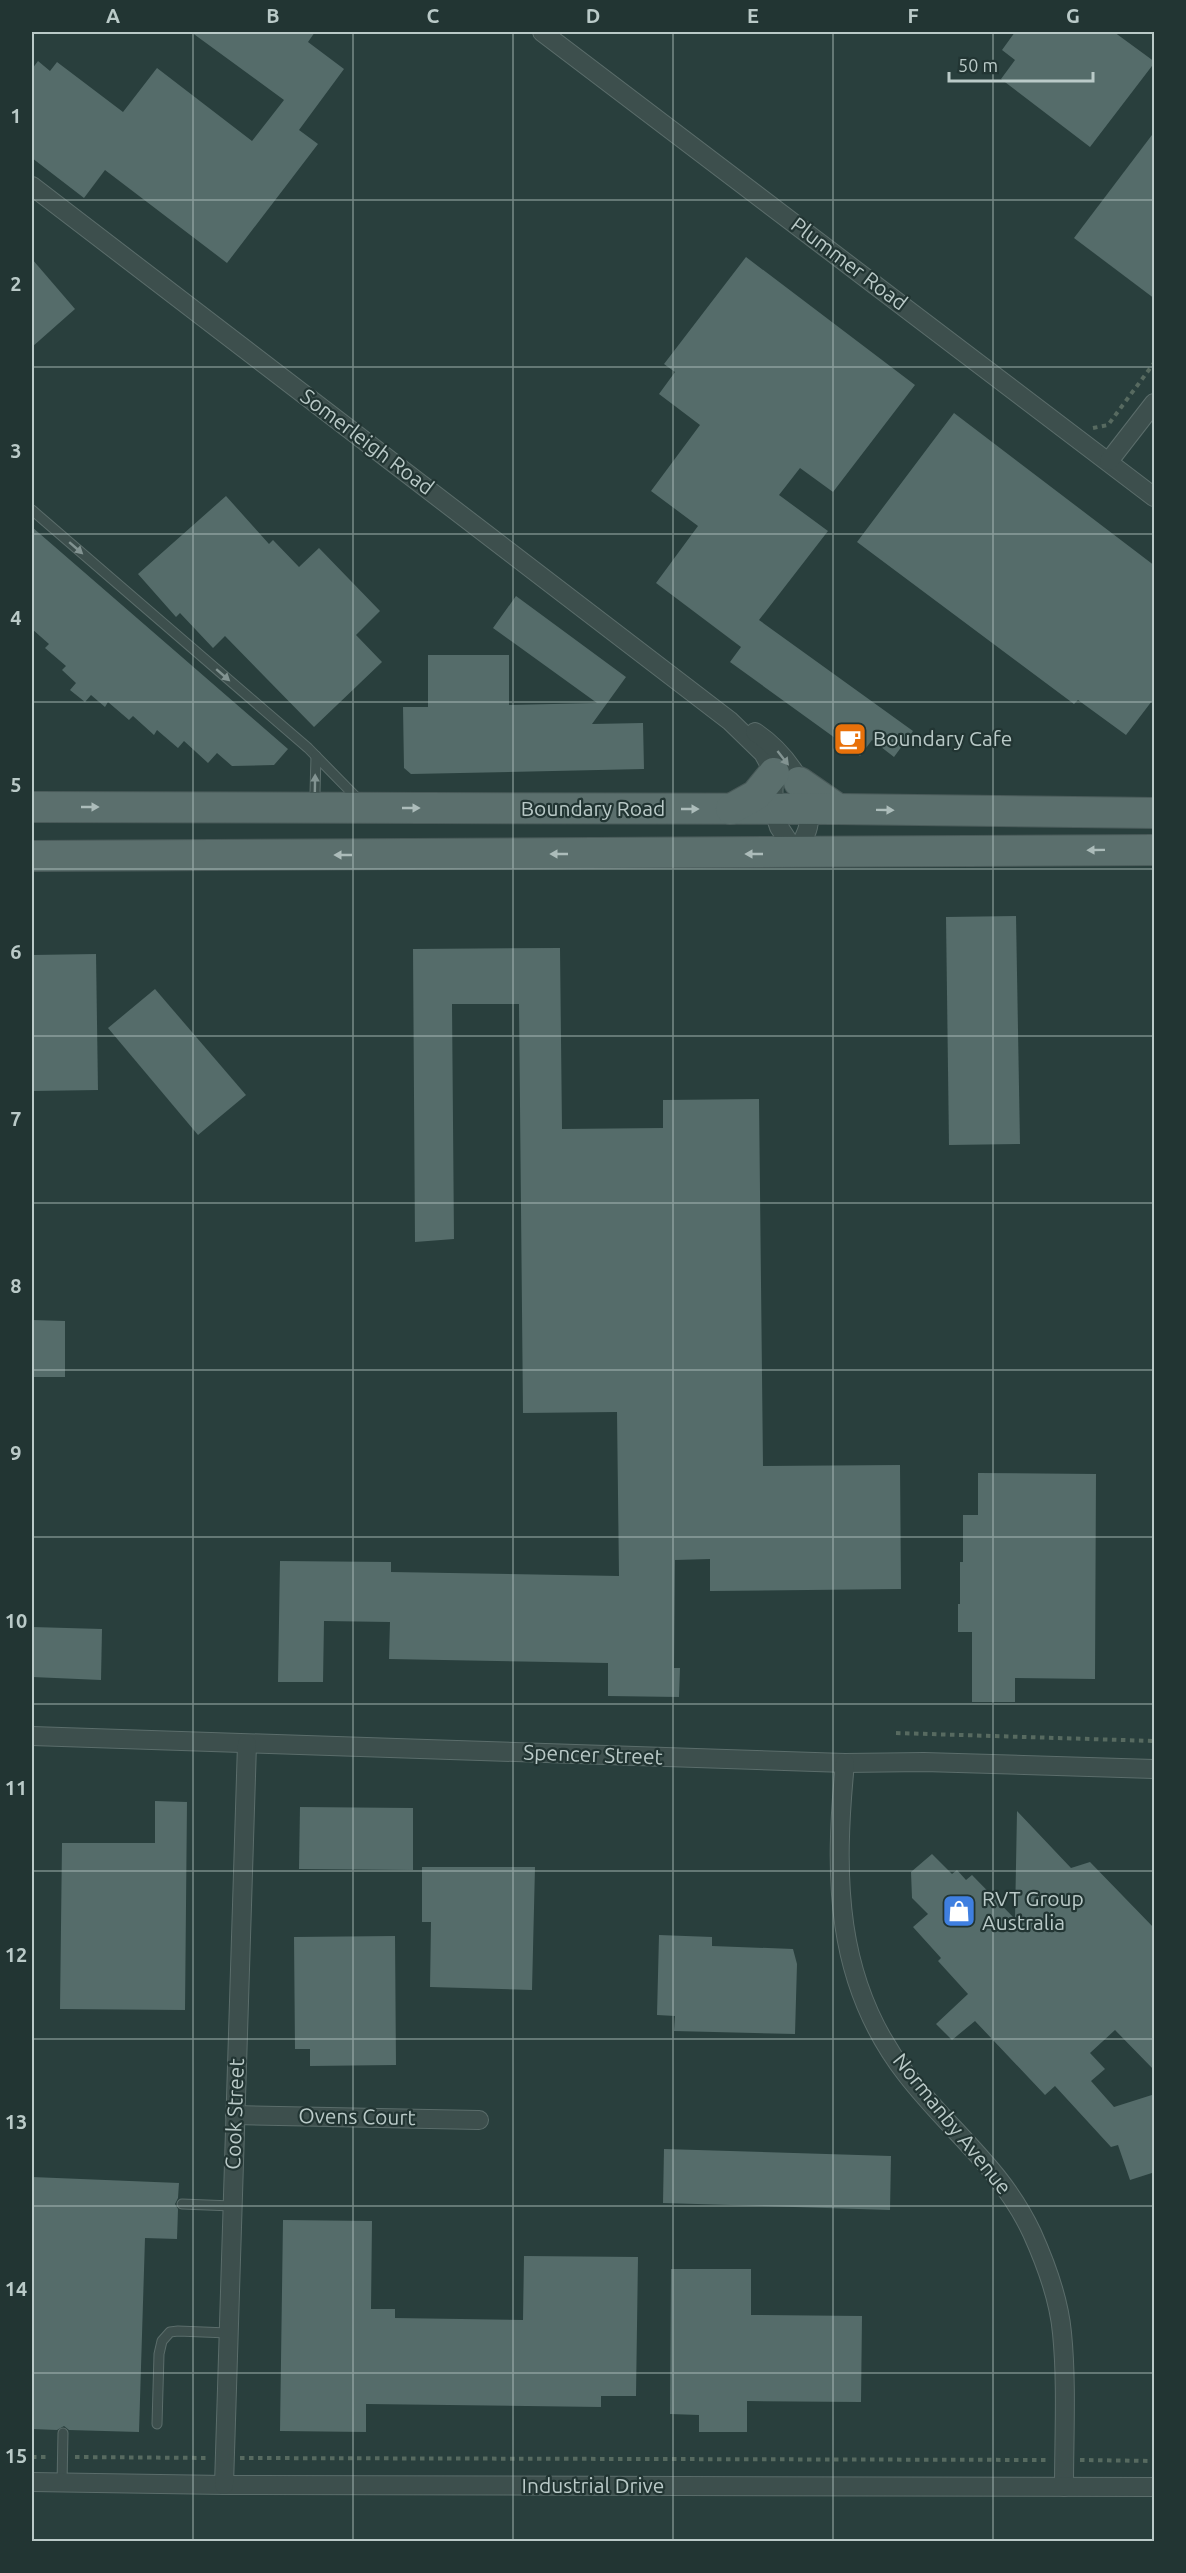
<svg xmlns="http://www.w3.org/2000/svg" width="1186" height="2573" font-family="Ubuntu,sans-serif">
	<rect width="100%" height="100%" fill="#293f3d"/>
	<g fill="#556c6a">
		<path d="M191,32H315L308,42L344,69L299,130L318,144L227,263L105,170L84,198L32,158V69L38,61L50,71L57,62L123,112L157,68L252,141L284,100Z"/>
		<path d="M1015,32H1114L1155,62L1090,147L1001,79L1015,60L1002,50Z"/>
		<path d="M1155,131V299L1074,238Z"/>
		<path d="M746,257L915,385L833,492L800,468L779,495L828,531L759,620L913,731L894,757L872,740L860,756L730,662L741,647L656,583L698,526L651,491L700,425L659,394L675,372L664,364Z"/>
		<path d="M32,259L75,309L32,347Z"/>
		<path d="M954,413L1155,566V697L1126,735L1078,700L1074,704L857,542Z"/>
		<path d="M226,496L269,544L273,540L299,567L319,548L380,611L356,635L382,662L314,727L225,636L213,648L180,613L176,617L138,574Z"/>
		<path d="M32,527L288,749L274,765L232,766L217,753L208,763L184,741L178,748L157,730L154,735L133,716L129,720L108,702L105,707L91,695L85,702L70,690L76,683L62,670L66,666L45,648L49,644L32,629Z"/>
		<path d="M516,596L626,677L592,724L643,723L644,769L411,774L404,768L403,707H428V655H509V705L597,703L493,628Z"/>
		<path d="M1016,916L1020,1144L949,1145L946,917Z"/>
		<path d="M560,948L562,1129L663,1128V1100L759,1099L763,1466L900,1465L901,1589L710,1591V1559L675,1560L674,1668H680L679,1697L608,1696V1663L389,1659L390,1622L324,1621L323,1682H278L280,1561L391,1562V1572L619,1576L617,1412L523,1413L519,1004H452L454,1239L415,1242L413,949Z"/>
		<path d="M96,954L98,1090L32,1091V955Z"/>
		<path d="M155,989L246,1095L198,1135L108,1028Z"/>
		<path d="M32,1320L65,1321V1377H32Z"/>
		<path d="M978,1473L1096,1474L1095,1679L1015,1678V1702H972V1632H958V1604H960V1562H963V1515H978Z"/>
		<path d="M32,1627L102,1629L101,1680L32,1677Z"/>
		<path d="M155,1801L187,1802L185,2010L60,2009L62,1843H155Z"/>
		<path d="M300,1807L413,1808V1870L299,1869Z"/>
		<path d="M1017,1811L1071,1868L1090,1862L1155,1929V2071L1115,2030L1090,2053L1105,2069L1091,2081L1114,2107L1155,2094V2172L1130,2180L1118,2145L1111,2147L1055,2086L1045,2095L975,2021L952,2040L936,2024L968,1994L938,1961L941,1958L913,1927L928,1914L912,1898L911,1872L932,1854L952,1874L957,1870L966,1880L972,1875L1015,1919Z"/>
		<path d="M422,1867H535L532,1990L430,1987L431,1922H422Z"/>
		<path d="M659,1935L712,1937V1946L793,1949L797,1964L795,2034L674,2031L675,2016L657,2015Z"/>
		<path d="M395,1936L396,2065L310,2066V2049H295L294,1937Z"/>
		<path d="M664,2149L891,2156L890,2210L663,2203Z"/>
		<path d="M32,2177L179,2183L178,2198L175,2204L178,2209L177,2239L145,2238L139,2432L69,2430L64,2426L57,2430L32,2429Z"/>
		<path d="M283,2220L372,2221L371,2309H395V2318L523,2320L524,2256L638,2257L636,2396H601V2407L366,2404V2432L280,2431Z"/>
		<path d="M671,2269H751V2315L862,2316L861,2402L747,2401V2432H699V2415L670,2414Z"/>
	</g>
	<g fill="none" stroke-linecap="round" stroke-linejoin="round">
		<defs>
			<g id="service">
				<path d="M32,510L308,748L360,801"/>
				<path d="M310,804L315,793L316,756"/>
				<path d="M182,2204L232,2206"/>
				<path d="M157,2424L159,2354L162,2341L170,2332L178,2331L228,2333"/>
				<path d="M62,2483L63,2433"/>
			</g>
			<g id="minor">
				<path d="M542,32L1154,497"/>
				<path d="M32,186L730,721L763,753L774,773L773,809L779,827L796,853"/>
				<path d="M1109,461L1154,403"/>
				<path d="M755,732C782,750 817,792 808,827C806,836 800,845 796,853"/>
				<path d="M32,1736L845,1763L924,1762L1154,1769"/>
				<path d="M845,1763C834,1875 834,1981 906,2074C948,2129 1002,2168 1032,2233C1046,2264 1059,2299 1062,2333C1067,2383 1064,2436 1064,2487"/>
				<path d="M235,2115L479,2120"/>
				<path d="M32,2482L224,2485L1154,2487"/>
				<path d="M224,2485L247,1744"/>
			</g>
			<g id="primary">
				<path d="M799,782L838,809"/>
				<path d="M32,807L838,809L1154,813"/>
				<path d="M731,809L756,795L774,773"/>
				<path d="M32,856L1154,850"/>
			</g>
		</defs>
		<use href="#service" stroke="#5b6d6b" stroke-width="11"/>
		<use href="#minor" stroke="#5b6d6b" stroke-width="20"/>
		<use href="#primary" stroke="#4a5b5a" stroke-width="32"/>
		<g stroke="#576a60" stroke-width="4" stroke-dasharray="4.5 4.5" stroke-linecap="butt">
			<path d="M1093,428L1108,425L1154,363"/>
			<path d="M896,1733L1154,1741"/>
			<path d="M32,2457H50"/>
			<path d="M75,2457L209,2458"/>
			<path d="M240,2458L1049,2460"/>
			<path d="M1080,2460L1154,2461"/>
		</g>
		<use href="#service" stroke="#3d4f4d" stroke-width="9"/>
		<use href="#minor" stroke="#3d4f4d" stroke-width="18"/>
		<use href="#primary" stroke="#5b6f6d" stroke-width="30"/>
	</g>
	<defs><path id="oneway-solid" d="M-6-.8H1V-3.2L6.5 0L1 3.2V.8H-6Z" transform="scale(1.5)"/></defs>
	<g fill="#829391">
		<use href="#oneway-solid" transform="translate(76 548) rotate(41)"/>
		<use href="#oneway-solid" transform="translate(223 675) rotate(41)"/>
		<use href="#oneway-solid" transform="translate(783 758) rotate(52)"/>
		<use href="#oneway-solid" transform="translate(315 783) rotate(-89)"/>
	</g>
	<g fill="#acbcba">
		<use href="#oneway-solid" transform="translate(90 807)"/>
		<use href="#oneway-solid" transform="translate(411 808)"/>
		<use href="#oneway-solid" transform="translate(690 809)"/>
		<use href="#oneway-solid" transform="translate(885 810) rotate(1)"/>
		<use href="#oneway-solid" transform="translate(1096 850) rotate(179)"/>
		<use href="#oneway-solid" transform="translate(559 854) rotate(180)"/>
		<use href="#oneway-solid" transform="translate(754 854) rotate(180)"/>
		<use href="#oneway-solid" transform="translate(343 855) rotate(180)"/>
	</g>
	<path fill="none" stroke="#bacac8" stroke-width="1.5" stroke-opacity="0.55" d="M193,32V2542M353,32V2542M513,32V2542M673,32V2542M833,32V2542M993,32V2542M32,200H1154M32,367H1154M32,534H1154M32,702H1154M32,869H1154M32,1036H1154M32,1203H1154M32,1370H1154M32,1537H1154M32,1704H1154M32,1871H1154M32,2039H1154M32,2206H1154M32,2373H1154"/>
	<defs>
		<symbol id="cafe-square" viewBox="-11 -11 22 22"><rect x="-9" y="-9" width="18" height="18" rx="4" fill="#e8710a" stroke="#223533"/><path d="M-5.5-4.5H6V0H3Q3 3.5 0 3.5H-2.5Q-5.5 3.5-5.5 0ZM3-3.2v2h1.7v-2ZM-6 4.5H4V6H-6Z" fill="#fff"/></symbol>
		<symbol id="shop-square" viewBox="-11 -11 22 22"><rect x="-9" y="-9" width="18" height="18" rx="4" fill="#3f7fe0" stroke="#223533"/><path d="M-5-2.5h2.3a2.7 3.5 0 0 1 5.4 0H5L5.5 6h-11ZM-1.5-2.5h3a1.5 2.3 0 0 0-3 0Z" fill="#fff"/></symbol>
	</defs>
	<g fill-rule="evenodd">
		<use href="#cafe-square" x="831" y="720" width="38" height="38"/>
		<use href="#shop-square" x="940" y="1892" width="38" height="38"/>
	</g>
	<g text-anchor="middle" stroke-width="4.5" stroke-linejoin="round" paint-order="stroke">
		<g font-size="21" fill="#bacac8" stroke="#223533">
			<text transform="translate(849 264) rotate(37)" y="7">Plummer Road</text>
			<text transform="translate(367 442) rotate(37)" y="7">Somerleigh Road</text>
			<text x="593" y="816">Boundary Road</text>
			<text transform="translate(593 1755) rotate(2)" y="7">Spencer Street</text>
			<text transform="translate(235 2114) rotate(-88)" y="7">Cook Street</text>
			<text transform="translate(357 2117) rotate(1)" y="7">Ovens Court</text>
			<text transform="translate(952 2124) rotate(51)" y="7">Normanby Avenue</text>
			<text x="593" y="2493">Industrial Drive</text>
		</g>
		<g font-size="21" fill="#bacac8" stroke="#223533" text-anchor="start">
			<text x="873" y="746">Boundary Cafe</text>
			<text x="982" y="1906">RVT Group<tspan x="982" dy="24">Australia</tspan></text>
		</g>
	</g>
	<rect width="1186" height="2573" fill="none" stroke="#223533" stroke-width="66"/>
	<path d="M949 72v9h144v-9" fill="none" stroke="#bacac8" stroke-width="3"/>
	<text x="958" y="72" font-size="18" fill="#bacac8" stroke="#223533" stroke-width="4.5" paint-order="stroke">50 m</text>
	<rect x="33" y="33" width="1120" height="2507" fill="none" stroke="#bacac8" stroke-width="2"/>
	<g font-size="20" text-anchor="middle" font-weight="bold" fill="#bacac8">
		<text x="113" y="23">A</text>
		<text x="273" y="23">B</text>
		<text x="433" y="23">C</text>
		<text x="593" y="23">D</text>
		<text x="753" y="23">E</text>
		<text x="913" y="23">F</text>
		<text x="1073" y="23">G</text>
		<text x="16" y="123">1</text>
		<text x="16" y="291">2</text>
		<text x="16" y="458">3</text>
		<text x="16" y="625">4</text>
		<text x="16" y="792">5</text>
		<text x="16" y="959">6</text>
		<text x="16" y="1126">7</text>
		<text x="16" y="1293">8</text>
		<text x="16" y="1460">9</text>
		<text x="16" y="1628">10</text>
		<text x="16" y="1795">11</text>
		<text x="16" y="1962">12</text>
		<text x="16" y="2129">13</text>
		<text x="16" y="2296">14</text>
		<text x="16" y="2463">15</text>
	</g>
</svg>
